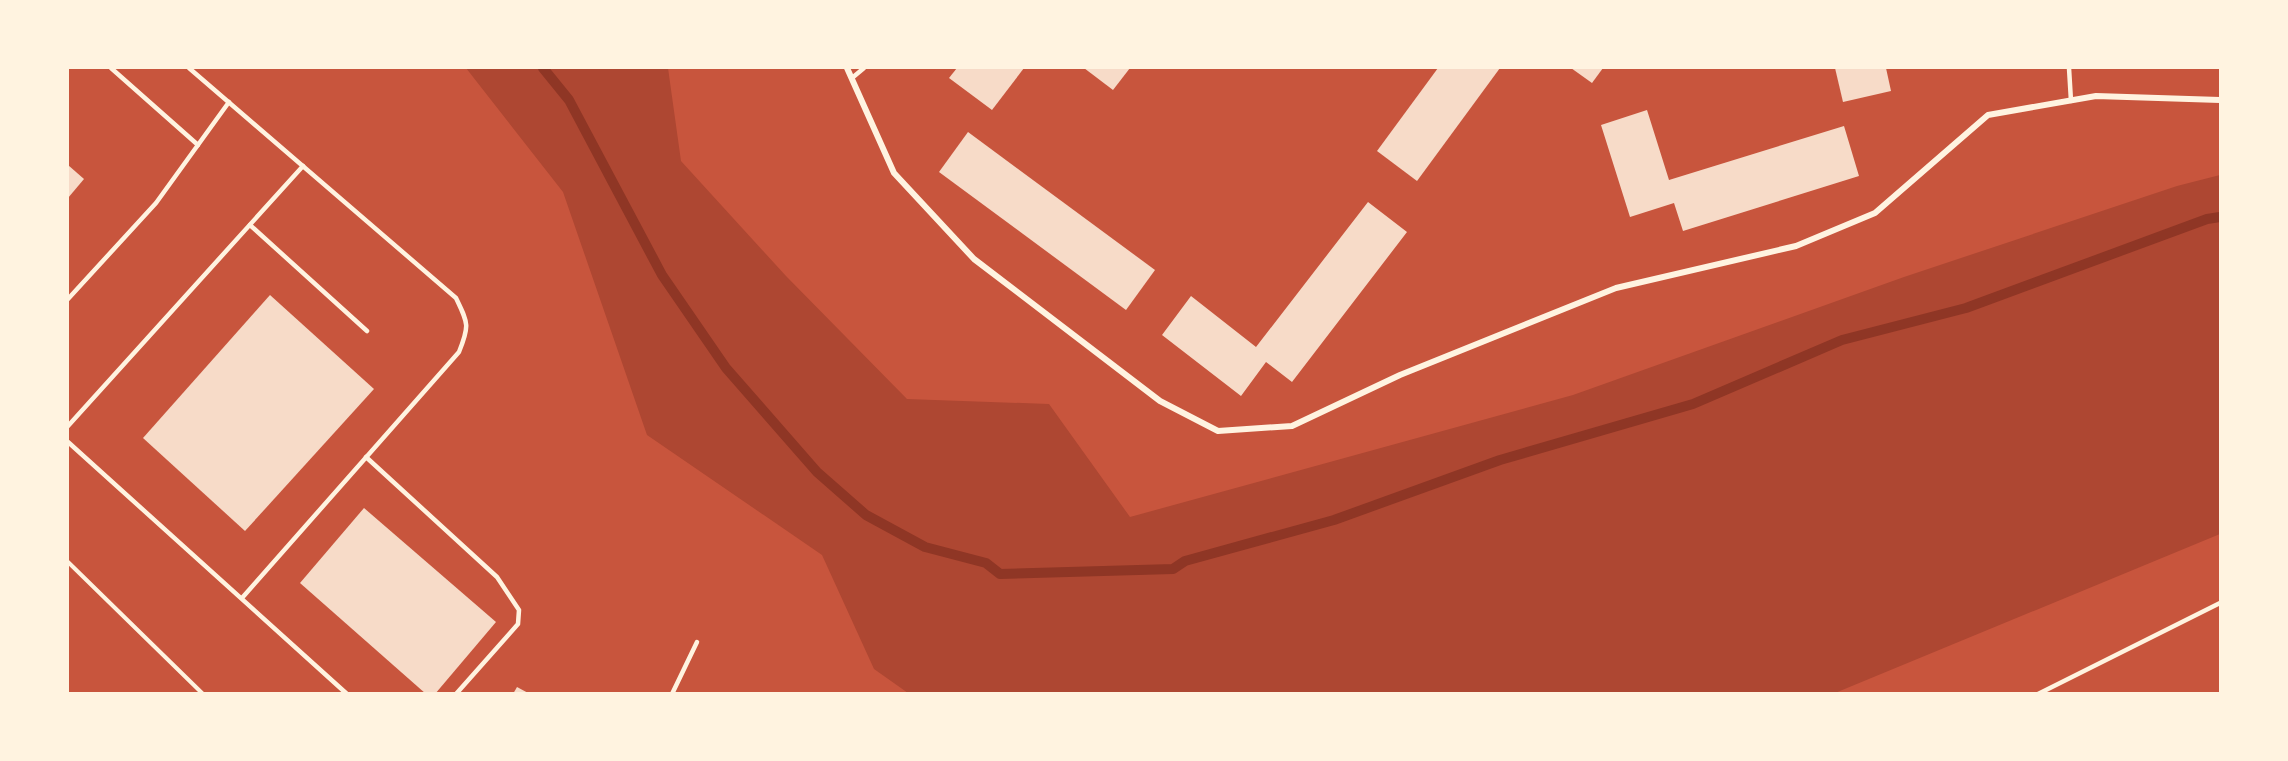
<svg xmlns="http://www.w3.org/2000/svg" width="2288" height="761" font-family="Manrope,sans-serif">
	<rect width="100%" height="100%" fill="#c8553d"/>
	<path fill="#ae4732" d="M466,68H668L681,161L786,276L907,399L1049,404L1130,517L1573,395L1904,277L2177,186L2220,175V534L1835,693H908L874,669L822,555L647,435L563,192Z"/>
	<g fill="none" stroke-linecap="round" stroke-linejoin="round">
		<path stroke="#8f3625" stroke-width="10" d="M543,68L569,100L662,275L726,368L817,472L866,515L925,547L986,563L1000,574L1173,569L1185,561L1334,520L1500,460L1693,404L1842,340L1966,308L2207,219L2220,217"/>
	</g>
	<g fill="#f7dbc8">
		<path d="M957,68H1024L992,110L949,78Z"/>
		<path d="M1084,68H1130L1113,90Z"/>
		<path d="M1438,68H1500L1417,181L1377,151Z"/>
		<path d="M1571,68H1603L1592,83Z"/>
		<path d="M1835,68H1886L1891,91L1843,102Z"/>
		<path d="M1647,110L1669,180L1844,126L1859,176L1683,231L1674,203L1630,217L1601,125Z"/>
		<path d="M968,132L1155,270L1126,310L939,172Z"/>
		<path d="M68,165L84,179L68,198Z"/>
		<path d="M1368,202L1407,232L1292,382L1266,362L1241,396L1162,335L1191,296L1256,347Z"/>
		<path d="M270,295L374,389L245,531L143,438Z"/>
		<path d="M364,508L496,622L435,694H426L300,583Z"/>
		<path d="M517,687L530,694H513Z"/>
	</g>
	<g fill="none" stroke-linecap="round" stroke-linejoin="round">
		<path stroke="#fff3e0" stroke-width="4" d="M68,562L203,694"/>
		<g stroke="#fff3e0" stroke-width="4.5">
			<path d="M111,68L198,145"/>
			<path d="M189,68L456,298C468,323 470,325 459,352L242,598"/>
			<path d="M2069,68L2071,101"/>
			<path d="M852,78L864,68"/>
			<path d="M250,225L367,331"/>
			<path d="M68,299L156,203L229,102"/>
			<path d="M68,426L303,166"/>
			<path d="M68,442L347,694"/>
			<path d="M366,457L497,577L519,610L518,624L456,694"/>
			<path d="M672,694L697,642"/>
			<path d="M2038,694L2220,603"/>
		</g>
		<path stroke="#fff3e0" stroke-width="6" d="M847,68L894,173L974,259L1160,401L1218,431L1292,426L1400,375L1616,288L1796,246L1875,213L1988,115L2096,96L2220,100"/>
	</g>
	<rect width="2288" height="761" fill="none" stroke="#fff3e0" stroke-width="138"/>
</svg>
